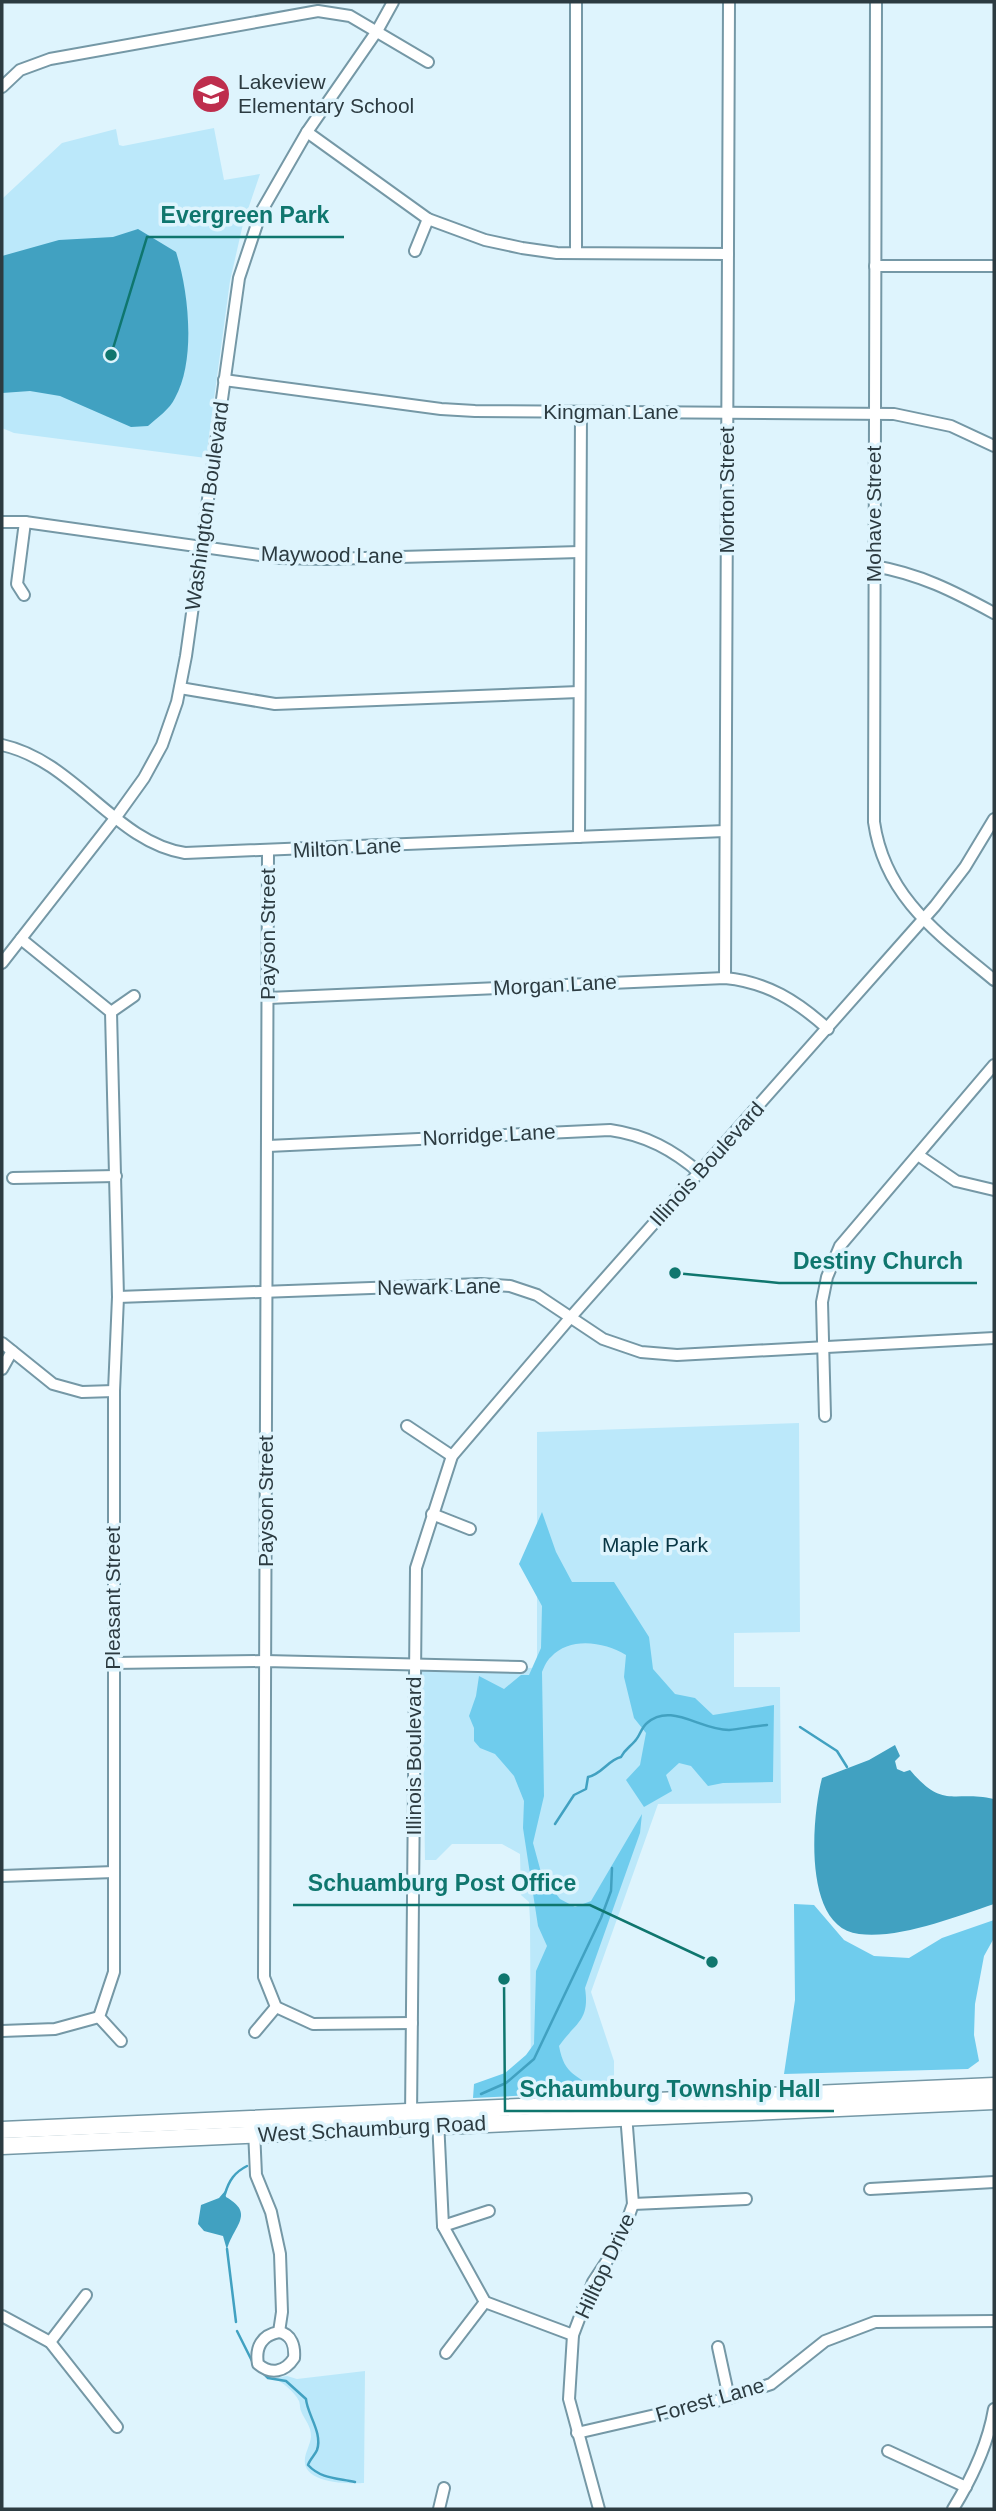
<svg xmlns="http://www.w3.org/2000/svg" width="996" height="2511" font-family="Arial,sans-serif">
	<rect width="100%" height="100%" fill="#def4fd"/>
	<g fill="#bbe8fa">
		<path d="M214,128L224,180L260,174L243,224L230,281L206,458L14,433L2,428V199L62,143L116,129L119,145L123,146Z"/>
		<path d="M799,1423L800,1632L734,1633V1687H780L781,1803L658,1804L591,1992L614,2061V2090H531L530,1920L529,1902L521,1895L520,1854L502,1844H452L436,1860H425L422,1667L537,1668V1432Z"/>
		<path d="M365,2371L364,2483C349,2484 301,2484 305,2458C306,2451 310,2445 311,2437C311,2425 305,2421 301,2411C300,2409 300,2403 299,2401C294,2391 283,2383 274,2378L287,2376L297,2379Z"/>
	</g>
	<g fill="#6fcced">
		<path d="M542,1512L556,1552L572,1582H614L649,1637L653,1669L675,1694L695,1698L713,1715L774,1705L773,1782L723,1783L708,1786L691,1766L679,1763L666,1775L672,1791L644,1807L626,1780L640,1765L646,1733L634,1718L624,1677L626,1655C605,1642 570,1636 551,1657C547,1660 544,1667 542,1672L544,1796L533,1843L542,1876L560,1899L575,1907L591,1901L642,1814L640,1833L585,1988C590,2021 576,2022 559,2046C565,2078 577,2071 594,2092L473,2098L474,2084L505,2073L526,2055L534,2044L536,1971L547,1946L538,1926L523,1828L524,1801L514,1776L495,1754L480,1748L474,1741V1728L469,1716L476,1696L479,1676L504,1689L521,1675H529L541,1648L542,1606L519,1564Z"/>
		<path d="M794,1904L814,1905L844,1940L874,1956L909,1958L942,1938L994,1920V1938L984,1956L975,2004L974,2035L979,2061L968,2069L784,2074L795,2000Z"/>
	</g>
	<g fill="#41a1c1">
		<path d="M138,229L176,252C189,292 196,361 175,398C170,409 157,418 148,426L131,427L60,396L30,391L2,393V256L59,240L113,237Z"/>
		<path d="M895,1745L900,1756L895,1761L897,1769L904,1772L910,1770C944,1810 952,1790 994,1799V1904C955,1917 900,1939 859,1934C802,1928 812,1816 822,1778L869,1760Z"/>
		<path d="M225,2191L226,2197C256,2214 233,2226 227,2250L223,2236L204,2231L198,2224L201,2205L219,2198Z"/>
	</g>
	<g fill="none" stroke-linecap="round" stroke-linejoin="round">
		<g stroke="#41a1c1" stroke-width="2.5">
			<path d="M800,1727L837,1751L847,1767"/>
			<path d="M555,1824L574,1795L586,1789L588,1777C602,1774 608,1760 621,1757C625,1749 630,1747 635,1741C640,1736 641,1728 647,1723C671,1702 700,1730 729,1730C741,1729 754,1726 767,1725"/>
			<path d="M481,2094L506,2083L534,2059L601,1918L611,1891L612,1868"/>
			<path d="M225,2194C229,2180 235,2172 247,2166"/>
			<path d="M227,2249L236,2322"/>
			<path d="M237,2331L254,2365"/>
			<path d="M262,2372L268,2378L286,2381L306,2399C307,2414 323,2433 317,2450C315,2455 310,2459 308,2465C321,2479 337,2478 355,2482"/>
		</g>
		<defs>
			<g id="minor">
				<path d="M876,2L874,822C885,898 940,935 994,980"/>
				<path d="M2,87L20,70L50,59L318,11L350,16L428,62"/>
				<path d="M307,132L428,219L485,240L522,248L557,253L728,254"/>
				<path d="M415,251L428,219"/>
				<path d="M576,253V2"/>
				<path d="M875,266H994"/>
				<path d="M224,380L441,409L475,411L894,414L951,426L994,446"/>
				<path d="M2,522H25L281,558L327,559L580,552"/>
				<path d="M874,566C920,574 953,591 994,613"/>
				<path d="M24,595L17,584L25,522"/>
				<path d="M180,688L275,704L579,692"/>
				<path d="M2,745C75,761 115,842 185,853L725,831"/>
				<path d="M579,837L581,412"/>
				<path d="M268,852L264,1977L276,2007L313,2024L412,2023"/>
				<path d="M21,939L111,1012L118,1297L114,1391V1972L99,2017L121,2041"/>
				<path d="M2,963L116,817L144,778L162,745L177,702L186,656L239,278L261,212L307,132L377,31L393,2"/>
				<path d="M725,978L729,2"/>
				<path d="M268,998L725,978C767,982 797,1001 828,1029"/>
				<path d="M111,1012L134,996"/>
				<path d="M268,1146L610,1130C646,1135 673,1150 700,1173"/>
				<path d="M918,1155L956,1181L994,1190"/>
				<path d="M13,1178L116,1176"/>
				<path d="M118,1297L481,1284L510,1286L537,1295L603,1339L641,1352L677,1355L994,1338"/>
				<path d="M2,1343L53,1384L82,1392L114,1391"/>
				<path d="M2,1369L12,1351"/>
				<path d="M825,1416L822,1302L827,1277L840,1246L994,1065"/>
				<path d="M407,1426L452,1456"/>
				<path d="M432,1514L470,1529"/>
				<path d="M113,1663L265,1661L521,1667"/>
				<path d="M2,1876L114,1872"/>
				<path d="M2,2031L55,2029L99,2017"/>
				<path d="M255,2032L276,2007"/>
				<path d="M411,2118L416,1568L452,1456L570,1318L935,906L965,867L994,819"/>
				<path d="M438,2120L443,2226L485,2302L573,2335"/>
				<path d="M254,2130L256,2175L271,2212L280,2254L282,2312L279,2332"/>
				<path d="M870,2189L994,2182"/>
				<path d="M633,2204L746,2199"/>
				<path d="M443,2226L489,2211"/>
				<path d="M2,2316L50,2342L117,2427"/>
				<path d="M279,2332C292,2334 295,2347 294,2358C285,2372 271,2375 258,2364C255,2347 262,2335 279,2332Z"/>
				<path d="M50,2342L86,2295"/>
				<path d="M718,2347L729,2398"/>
				<path d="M446,2353L485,2302"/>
				<path d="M577,2433L729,2398L771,2384L825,2341L875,2322L994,2321"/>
				<path d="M888,2451L966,2487"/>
				<path d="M439,2509L444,2488"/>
				<path d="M599,2509L569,2399L573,2335L593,2282L620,2241L633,2204L626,2114"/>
				<path d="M953,2509C972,2478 988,2445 994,2409"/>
			</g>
			<g id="secondary">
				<path d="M2,2130L994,2086"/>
				<path d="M2,2146L994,2101"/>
			</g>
		</defs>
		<use href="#minor" stroke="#7598a6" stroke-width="14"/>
		<use href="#secondary" stroke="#7598a6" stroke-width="19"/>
		<use href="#minor" stroke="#fff" stroke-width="10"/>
		<use href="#secondary" stroke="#fff" stroke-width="16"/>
	</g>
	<defs>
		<symbol id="school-disc" viewBox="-11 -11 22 22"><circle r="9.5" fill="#be2e4d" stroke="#def4fd"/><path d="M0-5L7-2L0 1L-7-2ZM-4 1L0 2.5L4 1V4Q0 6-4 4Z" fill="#fff"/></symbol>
	</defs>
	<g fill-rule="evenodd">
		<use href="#school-disc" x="189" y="72" width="44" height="44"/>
	</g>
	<g text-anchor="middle" stroke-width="7" stroke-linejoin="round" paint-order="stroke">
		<g font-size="21" fill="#2c3b41" stroke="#def4fd" text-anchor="start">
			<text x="238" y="89">Lakeview<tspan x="238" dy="24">Elementary School</tspan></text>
		</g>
		<g font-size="21" fill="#2c3b41" stroke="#def4fd">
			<text x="611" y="419">Kingman Lane</text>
			<text transform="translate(727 490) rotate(-90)" y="7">Morton Street</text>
			<text transform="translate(207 506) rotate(-82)" y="7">Washington Boulevard</text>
			<text transform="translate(874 514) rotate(-90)" y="7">Mohave Street</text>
			<text transform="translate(332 555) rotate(1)" y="7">Maywood Lane</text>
			<text transform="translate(347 848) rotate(-3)" y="7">Milton Lane</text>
			<text transform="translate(268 934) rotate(-90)" y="7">Payson Street</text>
			<text transform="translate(555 985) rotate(-3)" y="7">Morgan Lane</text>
			<text transform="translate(489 1135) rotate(-3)" y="7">Norridge Lane</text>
			<text transform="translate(707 1164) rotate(-48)" y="7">Illinois Boulevard</text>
			<text transform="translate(439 1287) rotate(-1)" y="7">Newark Lane</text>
			<text transform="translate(266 1501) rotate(-90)" y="7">Payson Street</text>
			<text transform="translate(113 1598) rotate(-90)" y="7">Pleasant Street</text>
			<text transform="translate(414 1756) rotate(-90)" y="7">Illinois Boulevard</text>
			<text transform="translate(372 2129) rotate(-3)" y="7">West Schaumburg Road</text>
			<text transform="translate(605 2266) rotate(-65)" y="7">Hilltop Drive</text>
			<text transform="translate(710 2400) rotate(-16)" y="7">Forest Lane</text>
		</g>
		<g font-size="21" fill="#083543" stroke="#def4fd">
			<text x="655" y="1552">Maple Park</text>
		</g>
	</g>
	<path fill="none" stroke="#0f766e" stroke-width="2.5" d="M111 355L147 237H344M675 1273L779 1283H977M712 1962L590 1905H293M504 1979L505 2111H834"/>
	<g fill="#0f766e" stroke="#def4fd" stroke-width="2.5">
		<circle cx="111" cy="355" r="7"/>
		<circle cx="675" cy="1273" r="7"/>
		<circle cx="712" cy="1962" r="7"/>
		<circle cx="504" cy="1979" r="7"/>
	</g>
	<g font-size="23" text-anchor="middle" font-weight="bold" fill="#0f766e" stroke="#def4fd" stroke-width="7" stroke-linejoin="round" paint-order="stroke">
		<text x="245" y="223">Evergreen Park</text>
		<text x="878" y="1269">Destiny Church</text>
		<text x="442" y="1891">Schuamburg Post Office</text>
		<text x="670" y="2097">Schaumburg Township Hall</text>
	</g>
	<rect width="996" height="2511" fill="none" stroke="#2c3b41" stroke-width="7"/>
</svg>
